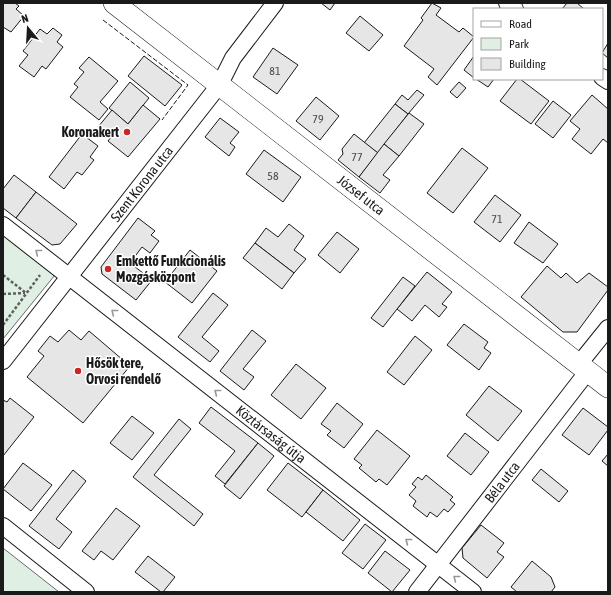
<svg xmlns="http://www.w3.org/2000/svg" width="611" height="595" font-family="'Asap Condensed',sans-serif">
	<rect width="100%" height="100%" fill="#fff"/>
	<g fill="#e0efe3" stroke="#6a6a6a">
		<path d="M3,226L59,270L3,339Z"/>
		<path d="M3,548L59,592H3Z"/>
	</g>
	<g fill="#e6e6e6" stroke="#1a1a1a">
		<path d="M3,3H15L19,6L16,9L24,16L11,32L3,27Z"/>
		<path d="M321,3H335L330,10Z"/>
		<path d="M432,3L441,8L436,15L459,32L463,28L474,37L437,85L428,77L434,69L404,46L423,20L421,18Z"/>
		<path d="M567,3H577L584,9H562Z"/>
		<path d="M360,16L383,35L369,51L346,33Z"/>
		<path d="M53,28L62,35L57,42L63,47L46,69L42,66L34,77L19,66L28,55L23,51L40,29L47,34Z"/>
		<path d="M608,43V58L602,53Z"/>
		<path d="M273,48L298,65L277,94L253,77Z"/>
		<path d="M144,56L182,85L165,106L128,76Z"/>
		<path d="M474,56V78L464,70Z"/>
		<path d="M89,57L118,81L100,102L108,109L99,120L70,97L78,87L74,84L84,72L79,68Z"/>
		<path d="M476,79H494L488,87Z"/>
		<path d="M517,79H520L549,101L531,124L500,101Z"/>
		<path d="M130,82L149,98L128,124L109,108Z"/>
		<path d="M459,82L466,88L457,98L450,92Z"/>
		<path d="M417,90L424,95L408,114L395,104L402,95L408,100Z"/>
		<path d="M592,95L608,109V143L603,139L591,154L572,139L580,129L570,121Z"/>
		<path d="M316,97L339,116L320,140L296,121Z"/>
		<path d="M553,101L571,115L553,138L535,124Z"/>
		<path d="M395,104L408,114L378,153L364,143Z"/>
		<path d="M143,105L160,119L128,157L108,141L111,137L98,127L112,110L128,124Z"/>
		<path d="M409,113L424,124L399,156L384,144Z"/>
		<path d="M220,118L239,132L230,143L235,147L229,156L205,137Z"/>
		<path d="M82,134L98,146L90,157L94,160L82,175L77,172L64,189L49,177Z"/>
		<path d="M354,134L378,153L359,177L338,160L343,154L342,149Z"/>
		<path d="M384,144L399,156L383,175L390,180L380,193L359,177Z"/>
		<path d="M462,148L488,168L453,213L427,193Z"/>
		<path d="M264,150L301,177L283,202L246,174Z"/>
		<path d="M14,175L36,192L16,218L3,208V189Z"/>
		<path d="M36,192L77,224L60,244L52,245L16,218Z"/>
		<path d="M495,195L521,215L500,242L474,222Z"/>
		<path d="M138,218L155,231L151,235L159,241L150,253L142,247L130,263L152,280L136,300L102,274L101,267Z"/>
		<path d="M529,222L558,244L543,263L514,243Z"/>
		<path d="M289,224L304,236L294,250L306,259L294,273L255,243L266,228L278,237Z"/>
		<path d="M337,232L359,249L340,273L318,255Z"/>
		<path d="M255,243L294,273L282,289L243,258Z"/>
		<path d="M190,250L217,271L192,303L165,282Z"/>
		<path d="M547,266L561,278L566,273L577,283L589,273L608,287V290L577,332H563L521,297Z"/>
		<path d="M427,272L452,292L442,304L447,307L439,317L425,305L412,321L397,309Z"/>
		<path d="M403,277L415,286L383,327L371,318Z"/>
		<path d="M213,293L228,305L202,337L219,351L210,362L178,337Z"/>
		<path d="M464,324L488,342L484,348L491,353L479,370L447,345Z"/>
		<path d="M69,330L81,340L89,331L130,366L83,423L27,377L44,356L38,351L50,336L58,342Z"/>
		<path d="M252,330L266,341L243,369L254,377L244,390L220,371Z"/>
		<path d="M415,336L432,350L404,385L387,372Z"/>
		<path d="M296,364L326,388L301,419L271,395Z"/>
		<path d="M489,386L522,411L498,441L466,415Z"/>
		<path d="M10,398L34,417L3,456V400L7,402Z"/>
		<path d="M337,403L363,424L344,448L327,435L331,431L321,424Z"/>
		<path d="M211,407L258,443L225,484L215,476L235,451L199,423Z"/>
		<path d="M583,408L608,427V430L589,455L562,435Z"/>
		<path d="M132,416L154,433L132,460L110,443Z"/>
		<path d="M179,419L191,429L154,475L203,514L194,526L133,477Z"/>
		<path d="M377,430L410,456L387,485L379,479L376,482L359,468L362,465L354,459Z"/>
		<path d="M465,433L489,452L471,475L447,456Z"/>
		<path d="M258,443L274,456L240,499L224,486Z"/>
		<path d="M608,454V466L602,461Z"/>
		<path d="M23,463L52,485L31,511L3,489Z"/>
		<path d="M288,463L323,490L302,517L267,490Z"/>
		<path d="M541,469L568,491L559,502L532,480Z"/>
		<path d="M73,470L86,481L56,519L72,532L59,549L29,526Z"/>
		<path d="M426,475L453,497L450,500L455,504L448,512L444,509L437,517L430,512L427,517L413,506L416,501L409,495L416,487L412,484L418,477L422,480Z"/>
		<path d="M323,490L360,520L343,541L306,512Z"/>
		<path d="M116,508L140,526L113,560L101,551L94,560L82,551Z"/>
		<path d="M365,524L386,540L363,569L342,553Z"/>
		<path d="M481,525L504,543L497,552L504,557L487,578L463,558L462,548Z"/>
		<path d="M385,551L410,570L392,592L368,573Z"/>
		<path d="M148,556L175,577L163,592H161L135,572Z"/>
		<path d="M532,561L551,577L555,587L551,592H517L511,587Z"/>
	</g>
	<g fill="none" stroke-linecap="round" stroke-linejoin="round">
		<defs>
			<g id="minor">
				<path d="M507,3L515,9"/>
				<path d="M602,77L608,81"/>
				<path id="s1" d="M3,225L473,592"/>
				<path id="s2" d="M3,361L220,84L233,58L275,3"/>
				<path d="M579,364L608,328"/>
				<path d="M3,526L86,592"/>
				<path id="s3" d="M417,592L588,371"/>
			</g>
			<g id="tertiary">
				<path id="s4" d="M114,3L608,387"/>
			</g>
		</defs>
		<use href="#minor" stroke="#1a1a1a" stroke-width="18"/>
		<use href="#tertiary" stroke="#1a1a1a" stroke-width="22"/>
		<g stroke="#5f5f5f" stroke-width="2.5" stroke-dasharray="3 2" stroke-linecap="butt">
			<path d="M3,275L26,293"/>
			<path d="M3,294L25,293"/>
			<path d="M3,325L40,275"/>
		</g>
		<use href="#minor" stroke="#fff" stroke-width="16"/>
		<use href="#tertiary" stroke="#fff" stroke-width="21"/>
		<path stroke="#1a1a1a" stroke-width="1" stroke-dasharray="5 2" stroke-linecap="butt" d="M103,20L188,85L162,120"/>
	</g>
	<defs><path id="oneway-chevron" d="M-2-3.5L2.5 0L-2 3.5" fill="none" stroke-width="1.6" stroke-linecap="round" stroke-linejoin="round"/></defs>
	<g stroke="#989898">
		<use href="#oneway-chevron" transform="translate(38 252) rotate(-142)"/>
		<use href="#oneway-chevron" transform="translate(114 312) rotate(-142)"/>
		<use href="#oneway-chevron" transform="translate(217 392) rotate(-142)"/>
		<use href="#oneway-chevron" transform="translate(408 541) rotate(-142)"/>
		<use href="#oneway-chevron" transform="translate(456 578) rotate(-142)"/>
	</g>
	<g fill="#c62828" stroke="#fff" stroke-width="1.5">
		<circle cx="127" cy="132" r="4"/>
		<circle cx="108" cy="269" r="4"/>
		<circle cx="78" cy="371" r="4"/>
	</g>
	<g text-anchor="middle" stroke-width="3" stroke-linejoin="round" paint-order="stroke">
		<g font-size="12" fill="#4d4d4d">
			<text x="275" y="75">81</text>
			<text x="318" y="123">79</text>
			<text x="357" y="161">77</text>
			<text x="273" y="180">58</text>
			<text x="497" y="223">71</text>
		</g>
		<g font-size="14" font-weight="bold" fill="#1a1a1a" stroke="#fff" text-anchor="start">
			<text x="119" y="137" text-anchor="end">Koronakert</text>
			<text x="116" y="266">Emkettő Funkcionális<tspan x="116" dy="16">Mozgásközpont</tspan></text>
			<text x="86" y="368">Hősök tere,<tspan x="86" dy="16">Orvosi rendelő</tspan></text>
		</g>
		<g font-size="14" fill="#1a1a1a" stroke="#fff">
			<text dy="5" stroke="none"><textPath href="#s2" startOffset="225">Szent Korona utca</textPath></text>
			<text dy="5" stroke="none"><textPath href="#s4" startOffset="313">József utca</textPath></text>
			<text dy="5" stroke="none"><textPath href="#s1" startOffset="340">Köztársaság útja</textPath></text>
			<text dy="5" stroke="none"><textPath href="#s3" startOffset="139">Béla utca</textPath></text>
		</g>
	</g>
	<rect width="611" height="595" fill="none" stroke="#1a1a1a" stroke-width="8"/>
	<rect x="473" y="8" width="130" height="72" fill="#ffffff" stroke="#a3a3a3"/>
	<rect x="481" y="21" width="20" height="6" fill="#ffffff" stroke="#a3a3a3"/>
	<text x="509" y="28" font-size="12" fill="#1a1a1a">Road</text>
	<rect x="481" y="38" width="20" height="12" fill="#e0efe3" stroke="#a3a3a3"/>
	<text x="509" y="48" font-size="12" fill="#1a1a1a">Park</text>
	<rect x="481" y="58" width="20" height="12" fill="#e6e6e6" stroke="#a3a3a3"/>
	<text x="509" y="68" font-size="12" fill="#1a1a1a">Building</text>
	<g transform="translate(28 28) rotate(342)" stroke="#ffffff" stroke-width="3" paint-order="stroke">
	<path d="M0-3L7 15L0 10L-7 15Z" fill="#1a1a1a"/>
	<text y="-6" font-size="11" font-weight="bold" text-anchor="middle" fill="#1a1a1a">N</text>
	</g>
</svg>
